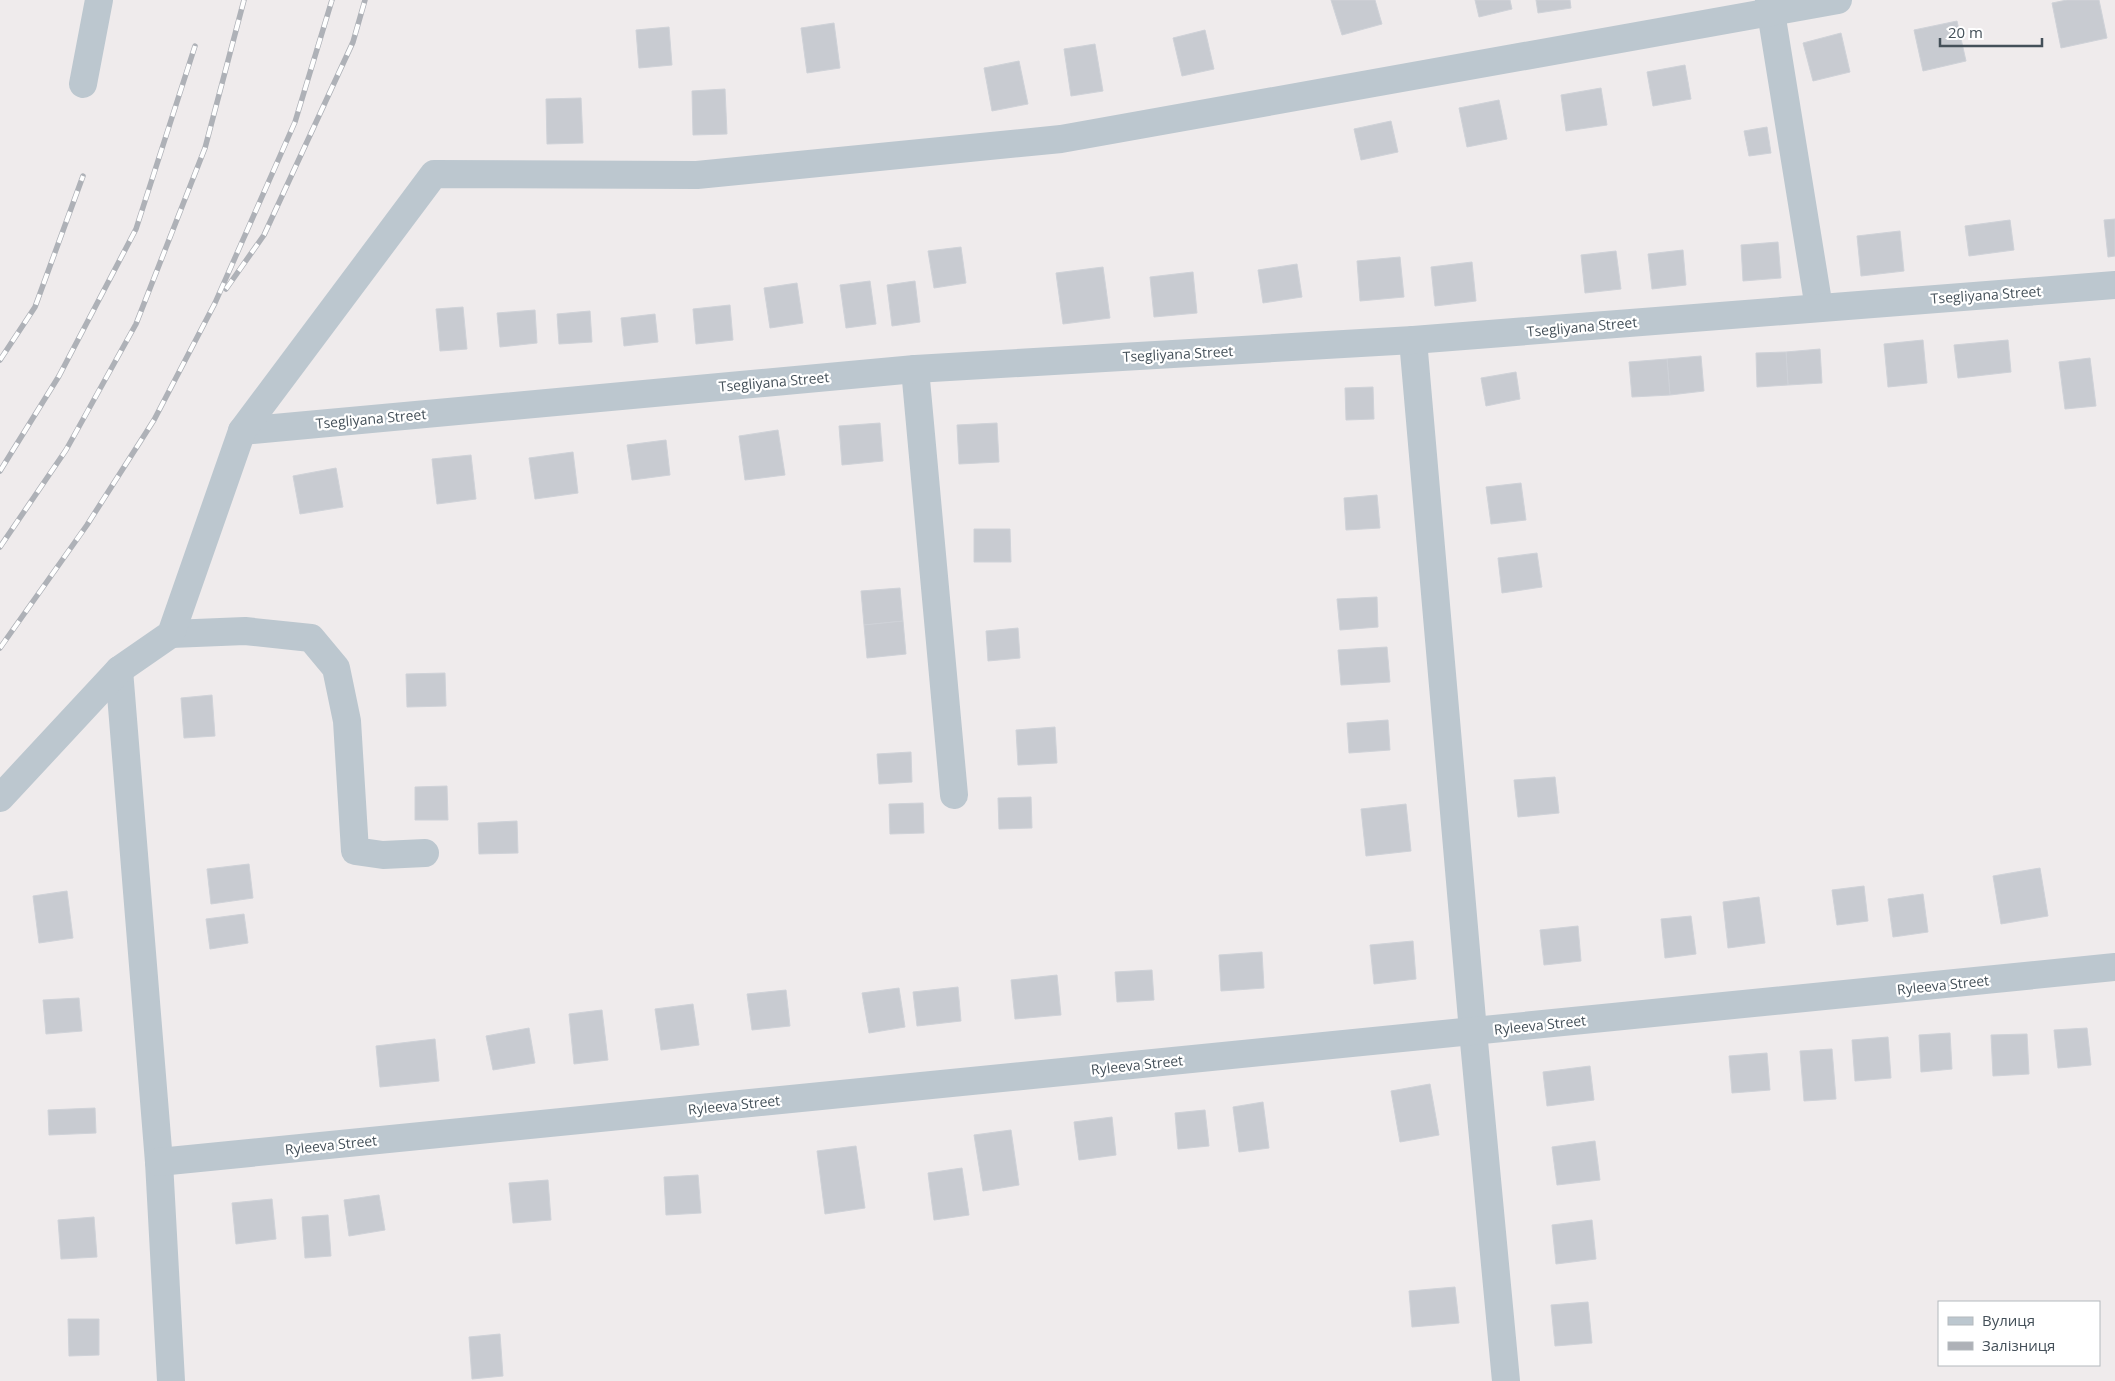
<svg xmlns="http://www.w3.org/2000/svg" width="2115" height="1381" font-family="'Open Sans',sans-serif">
	<rect width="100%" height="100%" fill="#efebec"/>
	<g fill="#c8cbd1" stroke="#cfd2d8">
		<path d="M1331,0H1375L1382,24L1342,35Z"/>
		<path d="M1475,0H1510L1512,9L1479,17Z"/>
		<path d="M1536,0H1570L1571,8L1538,13Z"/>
		<path d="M2067,0H2099L2107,38L2061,48L2052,3Z"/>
		<path d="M1957,21L1966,61L1923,71L1914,30Z"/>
		<path d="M834,23L840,68L807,73L801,28Z"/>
		<path d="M669,27L672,65L639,68L636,30Z"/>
		<path d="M1205,30L1214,69L1182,76L1173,38Z"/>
		<path d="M1841,33L1850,72L1813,81L1803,43Z"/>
		<path d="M1095,44L1103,91L1071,96L1064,49Z"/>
		<path d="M1019,61L1028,104L992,111L984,68Z"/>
		<path d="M1685,65L1691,99L1653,106L1647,72Z"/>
		<path d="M1601,88L1607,125L1566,131L1561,95Z"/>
		<path d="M725,89L727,134L693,135L692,91Z"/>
		<path d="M581,98L583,143L547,144L546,99Z"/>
		<path d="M1499,100L1507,139L1467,147L1459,108Z"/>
		<path d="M1391,121L1398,152L1361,160L1354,129Z"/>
		<path d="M1767,127L1771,153L1749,156L1744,131Z"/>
		<path d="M2115,219V256L2108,257L2104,220Z"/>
		<path d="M2010,220L2014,250L1969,256L1965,226Z"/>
		<path d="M1900,231L1904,271L1861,276L1857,236Z"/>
		<path d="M1778,242L1781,278L1743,281L1741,245Z"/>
		<path d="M961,247L966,283L934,288L928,251Z"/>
		<path d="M1683,250L1686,285L1652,289L1648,254Z"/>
		<path d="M1616,251L1621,289L1585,293L1581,255Z"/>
		<path d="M1400,257L1404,297L1360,301L1357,261Z"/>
		<path d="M1472,262L1476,301L1435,306L1431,267Z"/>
		<path d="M1297,264L1302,297L1263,303L1258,270Z"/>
		<path d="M1103,267L1110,318L1063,324L1056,273Z"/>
		<path d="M1193,272L1197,313L1154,317L1150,277Z"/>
		<path d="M870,281L876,324L846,328L840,285Z"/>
		<path d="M915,281L920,322L892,326L887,285Z"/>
		<path d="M797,283L803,323L770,328L764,288Z"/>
		<path d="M730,305L733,340L696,344L693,309Z"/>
		<path d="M463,307L467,349L440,351L436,309Z"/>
		<path d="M535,310L537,343L500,347L497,313Z"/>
		<path d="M590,311L592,342L559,344L557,314Z"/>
		<path d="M655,314L658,342L624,346L621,318Z"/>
		<path d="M1923,340L1927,383L1888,387L1884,344Z"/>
		<path d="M2008,340L2011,372L1958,378L1954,345Z"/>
		<path d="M1820,349L1822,383L1788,385L1786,352Z"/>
		<path d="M1786,352L1788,385L1757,387L1756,353Z"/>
		<path d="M1701,356L1704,391L1670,395L1667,359Z"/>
		<path d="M2090,358L2096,406L2065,409L2059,362Z"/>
		<path d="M1667,359L1670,395L1632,397L1629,362Z"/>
		<path d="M1516,372L1520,399L1486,406L1481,378Z"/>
		<path d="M1373,387L1374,419L1346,420L1345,388Z"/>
		<path d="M880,423L883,461L842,465L839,426Z"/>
		<path d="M997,423L999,462L959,464L957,425Z"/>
		<path d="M778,430L785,475L745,480L739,436Z"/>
		<path d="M666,440L670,475L632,480L627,445Z"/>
		<path d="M573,452L578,493L535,499L529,458Z"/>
		<path d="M471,455L476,499L437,504L432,459Z"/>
		<path d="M336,468L343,507L300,514L293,476Z"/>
		<path d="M1521,483L1526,520L1491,524L1486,487Z"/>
		<path d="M1377,495L1380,528L1346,530L1344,498Z"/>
		<path d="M974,529H1010L1011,562H974Z"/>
		<path d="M1537,553L1542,587L1502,593L1498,558Z"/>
		<path d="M900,588L903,621L864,625L861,591Z"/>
		<path d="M1377,597L1378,627L1340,630L1337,599Z"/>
		<path d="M903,621L906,654L867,658L864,625Z"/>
		<path d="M1018,628L1020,658L988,661L986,631Z"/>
		<path d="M1387,647L1390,682L1341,685L1338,650Z"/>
		<path d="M445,673L446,706L407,707L406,674Z"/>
		<path d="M212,695L215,736L184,738L181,698Z"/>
		<path d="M1388,720L1390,750L1349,753L1347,723Z"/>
		<path d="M1055,727L1057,763L1018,765L1016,730Z"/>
		<path d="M911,752L912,782L879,784L877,754Z"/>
		<path d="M1555,777L1559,813L1518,817L1514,780Z"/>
		<path d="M447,786L448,820H415V787Z"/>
		<path d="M1031,797L1032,828L999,829L998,798Z"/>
		<path d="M923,803L924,833L890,834L889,804Z"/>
		<path d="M1406,804L1411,851L1366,856L1361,809Z"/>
		<path d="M517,821L518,853L479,854L478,823Z"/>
		<path d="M249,864L253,898L211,904L207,869Z"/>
		<path d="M2040,868L2048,916L2001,924L1993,876Z"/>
		<path d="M1864,886L1868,921L1837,925L1832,890Z"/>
		<path d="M67,891L73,938L39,943L33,896Z"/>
		<path d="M1923,894L1928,932L1893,937L1888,899Z"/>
		<path d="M1759,897L1765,943L1728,948L1723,902Z"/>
		<path d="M244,914L248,943L210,949L206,919Z"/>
		<path d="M1691,916L1696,954L1665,958L1661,919Z"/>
		<path d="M1578,926L1581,961L1544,965L1540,930Z"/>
		<path d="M1413,941L1416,979L1374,984L1370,945Z"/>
		<path d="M1262,952L1264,988L1221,991L1219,955Z"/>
		<path d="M1152,970L1154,1000L1117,1002L1115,972Z"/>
		<path d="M1057,975L1061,1015L1015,1019L1011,980Z"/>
		<path d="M958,987L961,1021L917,1026L913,992Z"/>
		<path d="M899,988L905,1027L869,1033L862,993Z"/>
		<path d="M786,990L790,1026L752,1030L747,994Z"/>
		<path d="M79,998L82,1031L46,1034L43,1000Z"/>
		<path d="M693,1004L699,1045L661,1050L655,1009Z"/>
		<path d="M602,1010L608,1060L574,1064L569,1014Z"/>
		<path d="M529,1028L535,1063L493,1070L486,1036Z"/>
		<path d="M2087,1028L2091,1065L2058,1068L2054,1030Z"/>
		<path d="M1950,1033L1952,1069L1921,1072L1919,1035Z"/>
		<path d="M2027,1034L2029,1074L1993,1076L1991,1035Z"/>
		<path d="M1888,1037L1891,1078L1855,1081L1852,1040Z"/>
		<path d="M435,1039L439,1081L380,1087L376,1046Z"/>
		<path d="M1832,1049L1836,1099L1804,1101L1800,1051Z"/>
		<path d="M1767,1053L1770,1090L1732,1093L1729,1056Z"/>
		<path d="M1590,1066L1594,1100L1547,1106L1543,1072Z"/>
		<path d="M1430,1084L1439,1135L1400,1142L1391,1091Z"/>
		<path d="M1263,1102L1269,1148L1239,1152L1233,1107Z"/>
		<path d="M95,1108L96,1133L49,1135L48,1110Z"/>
		<path d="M1205,1110L1209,1146L1178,1149L1175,1113Z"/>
		<path d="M1112,1117L1116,1155L1079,1160L1074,1122Z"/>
		<path d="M1011,1130L1019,1185L983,1191L974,1135Z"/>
		<path d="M1595,1141L1600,1180L1557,1185L1552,1147Z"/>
		<path d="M856,1146L865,1208L825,1214L817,1151Z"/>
		<path d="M962,1168L969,1215L934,1220L928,1173Z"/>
		<path d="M698,1175L701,1213L666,1215L664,1177Z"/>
		<path d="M548,1180L551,1220L513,1223L509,1183Z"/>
		<path d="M379,1195L385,1230L349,1236L344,1200Z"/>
		<path d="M272,1199L276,1239L236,1244L232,1203Z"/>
		<path d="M328,1215L331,1256L305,1258L302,1217Z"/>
		<path d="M94,1217L97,1257L61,1259L58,1220Z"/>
		<path d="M1592,1220L1596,1259L1556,1264L1552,1225Z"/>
		<path d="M1455,1287L1459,1323L1412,1327L1409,1291Z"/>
		<path d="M1588,1302L1592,1343L1555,1346L1551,1305Z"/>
		<path d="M68,1319H99V1355L69,1356Z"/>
		<path d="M500,1334L503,1376L472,1379L469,1337Z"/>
	</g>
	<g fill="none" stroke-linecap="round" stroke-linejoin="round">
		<g stroke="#bcc7cf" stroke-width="28">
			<path d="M1769,0L1819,308"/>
			<path d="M83,84L99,0"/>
			<path d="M1413,340L1473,1031L1506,1381"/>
			<path d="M915,369L954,795"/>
			<path d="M242,431L915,369L1413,340L2115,285"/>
			<path d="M171,634L245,631L311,638L336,668L347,721L355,851L383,855L425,853"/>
			<path d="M119,670L159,1162L171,1381"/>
			<path d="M0,798L119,670L171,634L242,431L434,174L697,175L1061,139L1838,0"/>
			<path d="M159,1162L2115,967"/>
		</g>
		<defs>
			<g id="rail">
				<path d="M226,289L264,235L353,42L365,0"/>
				<path d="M0,360L35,307L83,176"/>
				<path d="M0,471L59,376L136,229L195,46"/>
				<path d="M0,547L66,450L136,324L205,148L244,0"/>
				<path d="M0,648L87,525L154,420L215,303L295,122L332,0"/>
			</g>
		</defs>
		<use href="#rail" stroke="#aeb1b7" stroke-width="5.5"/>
		<use href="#rail" stroke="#fff" stroke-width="4" stroke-dasharray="11" stroke-linecap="butt"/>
	</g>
	<g text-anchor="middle" stroke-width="4.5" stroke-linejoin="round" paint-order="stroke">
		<g font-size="14" fill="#445059" stroke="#fff">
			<text transform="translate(1986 295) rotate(-4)" y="5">Tsegliyana Street</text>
			<text transform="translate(1582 327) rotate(-5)" y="5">Tsegliyana Street</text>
			<text transform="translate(1178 354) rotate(-3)" y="5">Tsegliyana Street</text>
			<text transform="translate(774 382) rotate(-5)" y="5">Tsegliyana Street</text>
			<text transform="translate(371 419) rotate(-5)" y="5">Tsegliyana Street</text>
			<text transform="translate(1943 985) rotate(-6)" y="5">Ryleeva Street</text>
			<text transform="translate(1540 1025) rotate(-6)" y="5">Ryleeva Street</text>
			<text transform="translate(1137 1065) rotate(-6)" y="5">Ryleeva Street</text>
			<text transform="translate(734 1105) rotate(-6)" y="5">Ryleeva Street</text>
			<text transform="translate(331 1145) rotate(-6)" y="5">Ryleeva Street</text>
		</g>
	</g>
	<rect x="1938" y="1301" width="162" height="65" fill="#ffffff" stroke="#b4b9bd"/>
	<rect x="1948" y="1317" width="25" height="8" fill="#bcc7cf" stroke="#b4b9bd"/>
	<text x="1982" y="1326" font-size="15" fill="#445059">Вулиця</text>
	<rect x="1948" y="1342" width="25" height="8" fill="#aeb1b7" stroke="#b4b9bd"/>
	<text x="1982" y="1351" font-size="15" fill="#445059">Залізниця</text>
	<path d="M1940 38v8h102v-8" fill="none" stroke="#445059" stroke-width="2.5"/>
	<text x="1948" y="38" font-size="15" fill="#445059" stroke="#ffffff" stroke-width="4" paint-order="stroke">20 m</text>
</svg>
